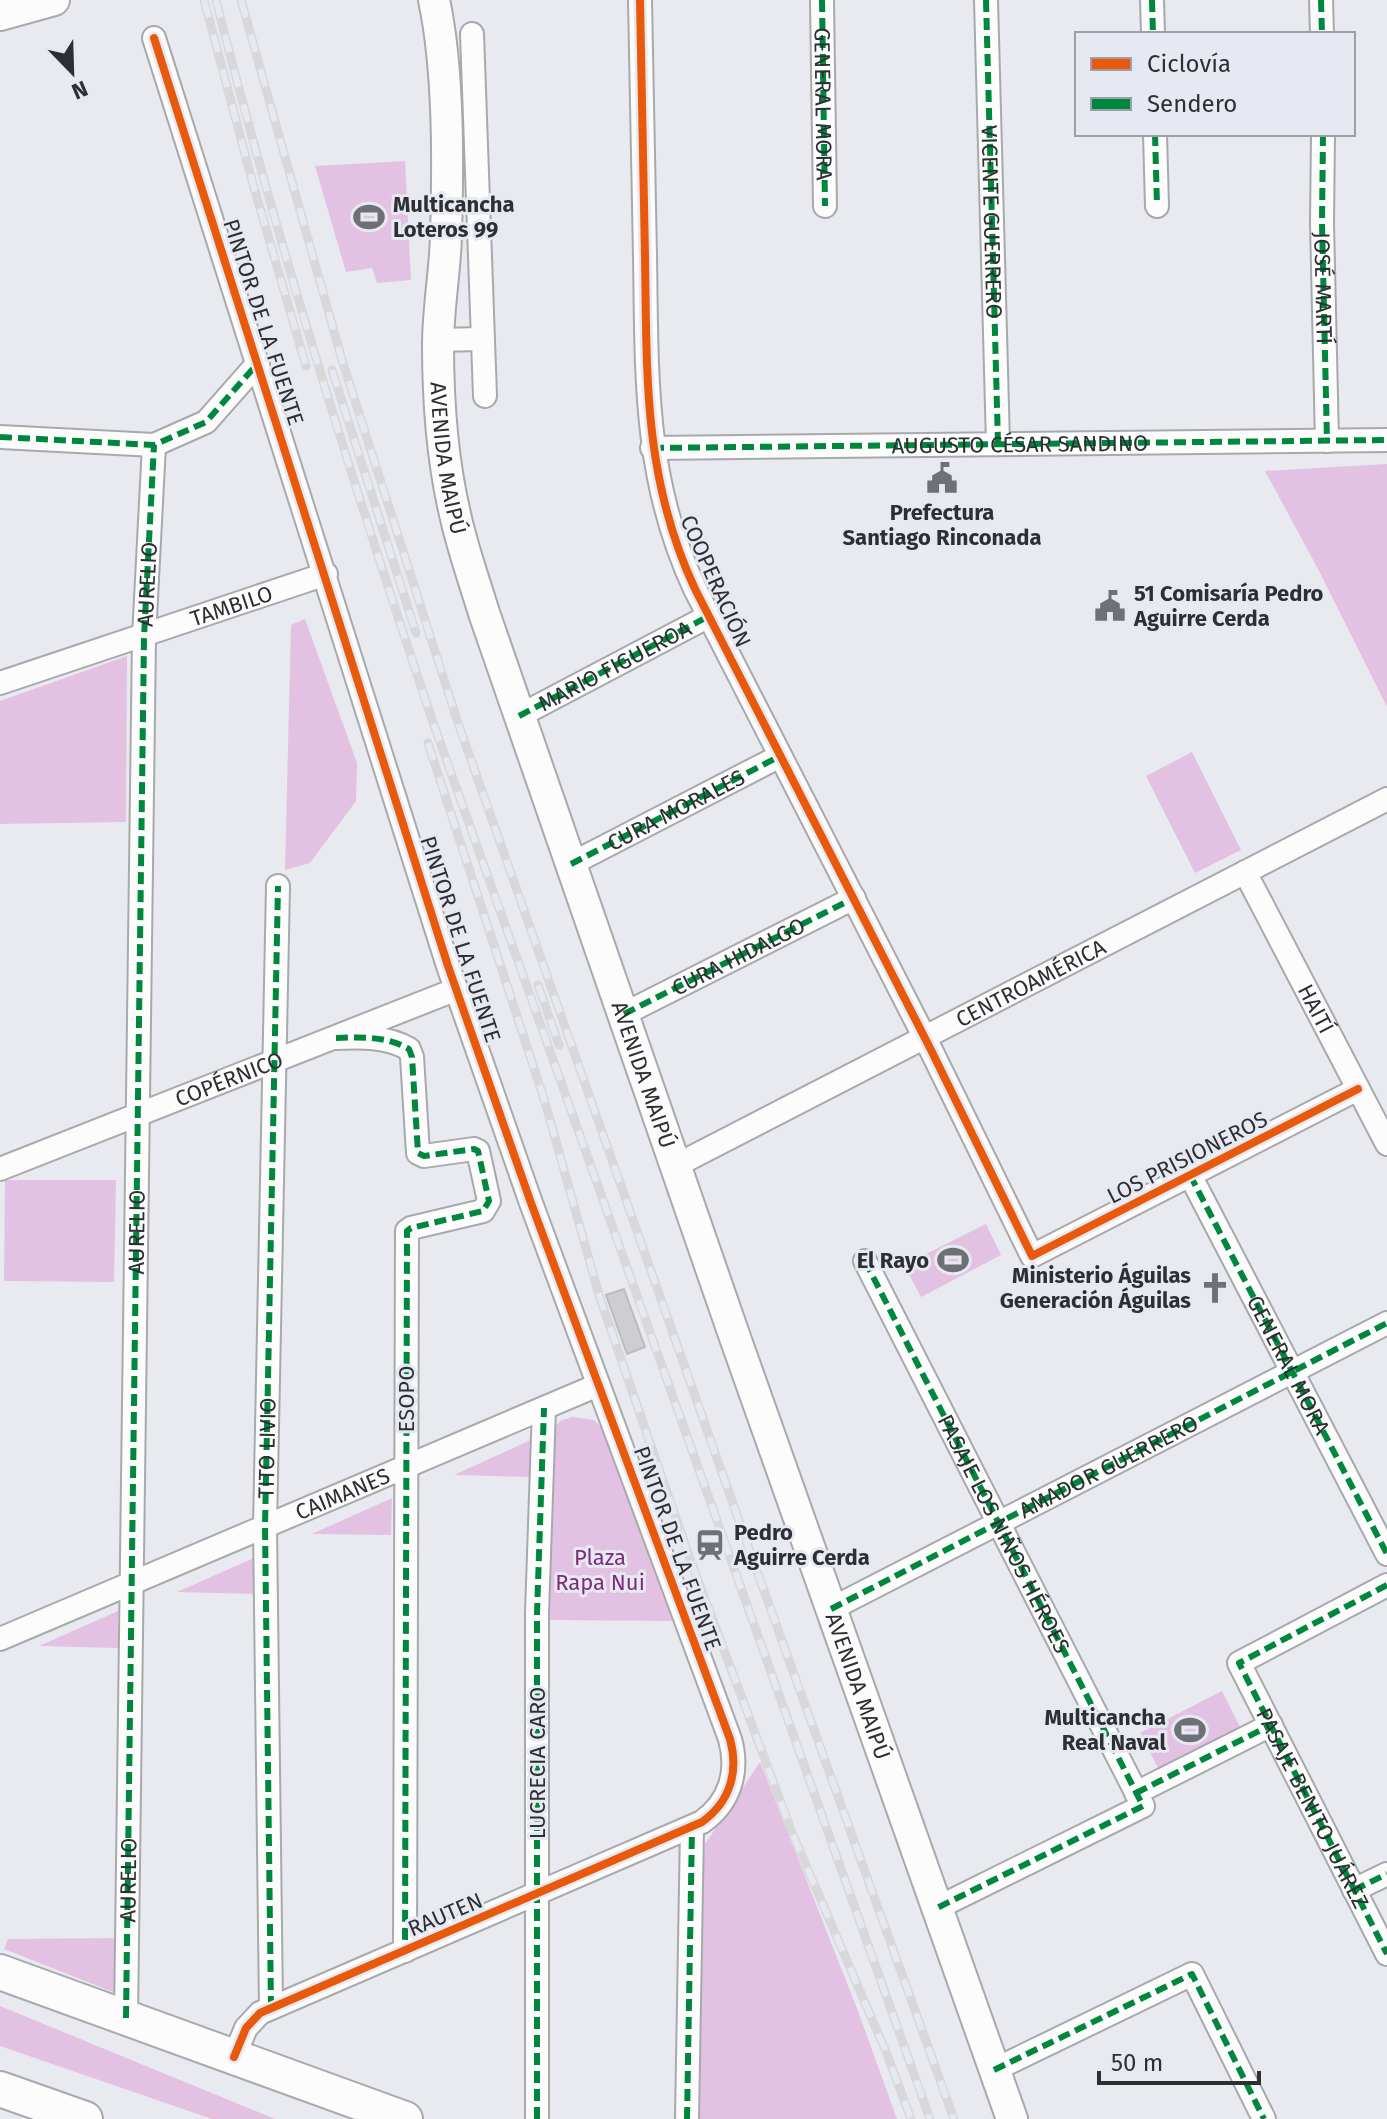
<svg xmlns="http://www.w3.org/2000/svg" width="1387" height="2119" font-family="'Fira Sans',sans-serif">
	<rect width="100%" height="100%" fill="#e9eaef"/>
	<g fill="#e3c1e2">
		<path d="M405,161L411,280L377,283L372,268L346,272L315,166Z"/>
		<path d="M1387,464V707L1318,569L1265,471Z"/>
		<path d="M305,619L357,763L356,801L310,863L285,870L291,625Z"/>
		<path d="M127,656L126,822L0,824V701Z"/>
		<path d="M1192,752L1241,850L1195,873L1146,776Z"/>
		<path d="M5,1180H116L114,1282L4,1281Z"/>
		<path d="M986,1224L1001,1255L921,1297L904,1265Z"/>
		<path d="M573,1417L594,1420L601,1427L673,1621L548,1620L553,1428L562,1420Z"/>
		<path d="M533,1439L532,1477L454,1475Z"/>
		<path d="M392,1498L391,1535L312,1534Z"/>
		<path d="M256,1557L255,1594L177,1592Z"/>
		<path d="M118,1611V1648L39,1646Z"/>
		<path d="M1222,1691L1240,1727L1158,1768L1140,1733Z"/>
		<path d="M760,1762L858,2011L897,2119H699L703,1847Z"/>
		<path d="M122,1938L123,1996L4,1949L8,1939Z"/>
		<path d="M0,2006L275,2119H212L0,2046Z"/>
	</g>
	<path fill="#ceced1" stroke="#bcbcc0" stroke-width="2" d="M624,1289L645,1347L627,1354L606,1295Z"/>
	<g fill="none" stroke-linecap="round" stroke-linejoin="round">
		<defs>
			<g id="street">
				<path d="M640,0C641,85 643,170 645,256C647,375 643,478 695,589L930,1048L1032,1256L1358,1089"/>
				<path d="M822,0L825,206"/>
				<path id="s1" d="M986,0L998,444"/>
				<path d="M1152,0L1153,34"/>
				<path d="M1321,0L1322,34"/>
				<path d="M472,34L485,396"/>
				<path d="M154,38L448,966L531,1203L730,1739C739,1772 730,1802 702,1822L260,2013L246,2028L234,2057"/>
				<path d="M1155,134L1157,206"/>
				<path id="s2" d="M1323,134L1322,223L1327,441"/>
				<path d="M438,340L482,339"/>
				<path d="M0,437L154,445L206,422L258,363"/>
				<path d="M652,448L1387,440"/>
				<path id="s3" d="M0,683L326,574"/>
				<path id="s4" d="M519,716L709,616"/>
				<path id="s5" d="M571,864L780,756"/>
				<path id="s6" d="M1245,872L1387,1144"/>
				<path id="s7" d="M624,1014L854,898"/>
				<path d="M336,1038C360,1037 387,1036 409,1049L412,1057L418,1153L424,1156L474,1149L478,1151L489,1201L483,1211L411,1228L407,1231L405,1951"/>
				<path id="s8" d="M675,1166L1387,799"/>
				<path id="s9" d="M0,1169L457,989"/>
				<path id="s10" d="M1190,1175L1387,1554"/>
				<path d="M865,1261L1143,1806L937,1908"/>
				<path d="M1387,1585L1239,1663L1387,1954"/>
				<path d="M831,1609L1387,1323"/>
				<path id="s11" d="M0,1639L598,1385"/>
				<path d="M1136,1793L1271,1725"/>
				<path d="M1354,1890L1387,1874"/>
				<path id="s12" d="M271,2008L265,1526L278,886"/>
				<path d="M126,2018L144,637L154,445"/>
				<path d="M994,2070L1192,1974L1264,2119"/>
				<path d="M537,2119V1613L544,1408"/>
				<path d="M687,2119L692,1828"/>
			</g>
			<g id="secondary">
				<path id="s13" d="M434,0C449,70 448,164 446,236C445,272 438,309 438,345C438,401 442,459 455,514C462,547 474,580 484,613L732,1329L1012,2119"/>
				<path d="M0,15L54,0"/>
			</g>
			<g id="primary">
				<path d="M0,1972L405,2119"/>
				<path d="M0,2089L85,2119"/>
			</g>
		</defs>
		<use href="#street" stroke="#a8a9ad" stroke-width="26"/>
		<use href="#secondary" stroke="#a8a9ad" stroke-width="34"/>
		<use href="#primary" stroke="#a8a9ad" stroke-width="38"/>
		<use href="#street" stroke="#fcfcfd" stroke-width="22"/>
		<use href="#secondary" stroke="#fcfcfd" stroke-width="30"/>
		<use href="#primary" stroke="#fcfcfd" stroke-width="34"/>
		<defs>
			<g id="rail">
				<path d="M204,0L253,184L306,366"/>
				<path d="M216,0C278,246 354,488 435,728L930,2119"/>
				<path d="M241,0L342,360L457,720L744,1535L954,2119"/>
				<path d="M332,370L416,633"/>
				<path d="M428,743L545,1102L599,1295L689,1556L793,1835L887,2054L911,2119"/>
				<path d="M538,985L559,1045"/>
			</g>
		</defs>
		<use href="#rail" stroke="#d8d8da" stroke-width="9"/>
		<use href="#rail" stroke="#e6e9f2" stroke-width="6" stroke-dasharray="18" stroke-linecap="butt"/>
		<g stroke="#00873e" stroke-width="6" stroke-dasharray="12 6" stroke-linecap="butt">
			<path id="s14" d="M822,0L825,206"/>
			<path d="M986,0L998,444"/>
			<path d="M1152,0L1153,34"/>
			<path d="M1321,0L1322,34"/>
			<path d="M1155,134L1157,206"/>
			<path d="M1323,134L1322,223L1327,441"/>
			<path d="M0,437L154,445L206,422L258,363"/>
			<path id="s15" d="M652,448L1387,440"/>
			<path d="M519,716L709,616"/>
			<path d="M571,864L780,756"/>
			<path d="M624,1014L854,898"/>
			<path d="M336,1038C360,1037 387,1036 409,1049L412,1057L418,1153L424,1156L474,1149L478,1151L489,1201L483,1211L411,1228L407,1231L405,1951"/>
			<path d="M1190,1175L1387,1554"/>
			<path id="s16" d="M865,1261L1143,1806L937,1908"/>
			<path id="s17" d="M1387,1585L1239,1663L1387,1954"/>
			<path id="s18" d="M831,1609L1387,1323"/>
			<path d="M1136,1793L1271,1725"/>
			<path d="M1354,1890L1387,1874"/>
			<path d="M271,2008L265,1526L278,886"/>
			<path id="s19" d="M126,2018L144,637L154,445"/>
			<path d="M994,2070L1192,1974L1264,2119"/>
			<path d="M537,2119V1613L544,1408"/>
			<path d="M687,2119L692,1828"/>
		</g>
		<defs>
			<g id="cycleway">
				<path d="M640,0C641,85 643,170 645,256C647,375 643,478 695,589L930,1048L1032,1256L1358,1089"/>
				<path d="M154,38L448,966L531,1203L730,1739C739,1772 730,1802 702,1822L260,2013L246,2028L234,2057"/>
			</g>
		</defs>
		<use href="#cycleway" stroke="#e6e9f2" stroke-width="13"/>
		<use href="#cycleway" stroke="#e8590c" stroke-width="8"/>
	</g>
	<defs>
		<symbol id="stadium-bare" viewBox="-9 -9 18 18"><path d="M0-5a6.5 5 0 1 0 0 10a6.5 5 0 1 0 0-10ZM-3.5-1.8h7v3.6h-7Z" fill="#6f7075" stroke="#e6e9f2" stroke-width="2.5" paint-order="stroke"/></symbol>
		<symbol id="civic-bare" viewBox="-9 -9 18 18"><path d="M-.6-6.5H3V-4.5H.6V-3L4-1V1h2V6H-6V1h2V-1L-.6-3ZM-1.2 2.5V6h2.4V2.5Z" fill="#6f7075" stroke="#e6e9f2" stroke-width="2.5" paint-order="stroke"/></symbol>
		<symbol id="church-bare" viewBox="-9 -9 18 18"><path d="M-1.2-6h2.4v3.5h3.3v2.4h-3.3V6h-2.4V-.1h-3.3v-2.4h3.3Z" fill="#6f7075" stroke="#e6e9f2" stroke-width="2.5" paint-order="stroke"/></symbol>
		<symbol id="station-bare" viewBox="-9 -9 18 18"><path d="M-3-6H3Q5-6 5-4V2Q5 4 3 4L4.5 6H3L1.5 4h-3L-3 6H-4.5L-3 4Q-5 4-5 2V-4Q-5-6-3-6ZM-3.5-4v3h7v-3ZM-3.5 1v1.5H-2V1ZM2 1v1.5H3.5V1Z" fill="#6f7075" stroke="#e6e9f2" stroke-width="2.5" paint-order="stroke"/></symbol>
	</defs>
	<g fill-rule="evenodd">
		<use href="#stadium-bare" x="347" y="195" width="44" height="44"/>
		<use href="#civic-bare" x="920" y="456" width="44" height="44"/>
		<use href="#civic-bare" x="1088" y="584" width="44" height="44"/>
		<use href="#stadium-bare" x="931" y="1238" width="44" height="44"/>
		<use href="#church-bare" x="1193" y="1266" width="44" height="44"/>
		<use href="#station-bare" x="688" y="1523" width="44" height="44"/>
		<use href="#stadium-bare" x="1168" y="1708" width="44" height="44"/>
	</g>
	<g text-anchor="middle" stroke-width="6" stroke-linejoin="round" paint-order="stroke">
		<g font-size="22" fill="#2e2f33" stroke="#e6e9f2">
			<text dy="8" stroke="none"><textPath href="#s14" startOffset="104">GENERAL MORA</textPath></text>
			<text dy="8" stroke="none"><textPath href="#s1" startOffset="222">VICENTE GUERRERO</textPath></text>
			<text dy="8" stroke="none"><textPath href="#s2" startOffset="154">JOSÉ MARTÍ</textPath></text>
			<text transform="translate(264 322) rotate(72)" y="8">PINTOR DE LA FUENTE</text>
			<text dy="8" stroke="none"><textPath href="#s15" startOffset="368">AUGUSTO CÉSAR SANDINO</textPath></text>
			<text dy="8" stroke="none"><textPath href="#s13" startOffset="460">AVENIDA MAIPÚ</textPath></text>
			<text transform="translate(716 581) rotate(66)" y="8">COOPERACIÓN</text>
			<text dy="8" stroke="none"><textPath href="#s19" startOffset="1434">AURELIO</textPath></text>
			<text dy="8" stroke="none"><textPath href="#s3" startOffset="244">TAMBILO</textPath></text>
			<text dy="8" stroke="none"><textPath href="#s4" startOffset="108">MARIO FIGUEROA</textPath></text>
			<text dy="8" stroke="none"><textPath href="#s5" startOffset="118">CURA MORALES</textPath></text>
			<text transform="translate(461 939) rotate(72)" y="8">PINTOR DE LA FUENTE</text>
			<text dy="8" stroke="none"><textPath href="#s7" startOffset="128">CURA HIDALGO</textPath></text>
			<text dy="8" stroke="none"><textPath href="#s8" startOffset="400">CENTROAMÉRICA</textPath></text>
			<text dy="8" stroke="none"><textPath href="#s6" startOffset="154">HAITÍ</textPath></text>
			<text dy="8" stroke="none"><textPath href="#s13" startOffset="1108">AVENIDA MAIPÚ</textPath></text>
			<text dy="8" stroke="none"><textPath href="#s9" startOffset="246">COPÉRNICO</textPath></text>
			<text transform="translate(1187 1157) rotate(-27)" y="8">LOS PRISIONEROS</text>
			<text dy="8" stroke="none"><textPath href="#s19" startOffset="786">AURELIO</textPath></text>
			<text dy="8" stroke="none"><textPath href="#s10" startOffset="214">GENERAL MORA</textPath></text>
			<text transform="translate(406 1399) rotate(-90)" y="8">ESOPO</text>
			<text dy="8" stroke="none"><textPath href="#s12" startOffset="560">TITO LIVIO</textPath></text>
			<text dy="8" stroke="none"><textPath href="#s18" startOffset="312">AMADOR GUERRERO</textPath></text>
			<text dy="8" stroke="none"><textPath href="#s11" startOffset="372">CAIMANES</textPath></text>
			<text dy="8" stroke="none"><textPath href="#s16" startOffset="306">PASAJE LOS NIÑOS HÉROES</textPath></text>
			<text transform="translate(678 1548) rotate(70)" y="8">PINTOR DE LA FUENTE</text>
			<text dy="8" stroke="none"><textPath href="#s13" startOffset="1756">AVENIDA MAIPÚ</textPath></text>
			<text transform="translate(537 1763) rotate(-90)" y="8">LUCRECIA CARO</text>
			<text dy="8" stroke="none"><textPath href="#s17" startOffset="330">PASAJE BENITO JUÁREZ</textPath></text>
			<text dy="8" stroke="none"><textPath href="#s19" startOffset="138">AURELIO</textPath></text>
			<text transform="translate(445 1914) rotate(-23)" y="8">RAUTEN</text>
		</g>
		<g font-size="22" font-weight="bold" fill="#2e2f33" stroke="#e6e9f2" text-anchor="start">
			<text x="393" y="212">Multicancha<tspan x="393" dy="25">Loteros 99</tspan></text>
			<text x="942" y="520" text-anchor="middle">Prefectura<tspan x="942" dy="25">Santiago Rinconada</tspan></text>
			<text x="1134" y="601">51 Comisaría Pedro<tspan x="1134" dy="25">Aguirre Cerda</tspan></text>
			<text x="929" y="1268" text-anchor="end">El Rayo</text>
			<text x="1191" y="1283" text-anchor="end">Ministerio Águilas<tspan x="1191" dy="25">Generación Águilas</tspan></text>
			<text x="734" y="1540">Pedro<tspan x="734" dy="25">Aguirre Cerda</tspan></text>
			<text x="1166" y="1725" text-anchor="end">Multicancha<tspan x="1166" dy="25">Real Naval</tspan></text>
		</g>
		<g font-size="22" fill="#7e2c78" stroke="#e6e9f2">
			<text x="600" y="1565">Plaza<tspan x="600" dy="25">Rapa Nui</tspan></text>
		</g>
	</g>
	<rect x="1075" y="32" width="280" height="104" fill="#e6e9f2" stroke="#9c9fa6" stroke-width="2"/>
	<rect x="1091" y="58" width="40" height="12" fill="#e8590c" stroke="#9c9fa6" stroke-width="2"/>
	<text x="1147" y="72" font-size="24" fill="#2e2f33">Ciclovía</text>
	<rect x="1091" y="98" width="40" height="12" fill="#00873e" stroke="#9c9fa6" stroke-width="2"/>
	<text x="1147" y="112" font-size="24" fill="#2e2f33">Sendero</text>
	<g transform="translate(72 72) rotate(157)" stroke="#e6e9f2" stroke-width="6" paint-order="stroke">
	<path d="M0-6L14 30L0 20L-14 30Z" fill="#2e2f33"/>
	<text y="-12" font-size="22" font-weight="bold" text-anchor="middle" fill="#2e2f33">N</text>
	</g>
	<path d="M1099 2071v12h160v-12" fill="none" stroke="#2e2f33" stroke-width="4"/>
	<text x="1111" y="2071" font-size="24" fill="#2e2f33" stroke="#e6e9f2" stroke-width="6" paint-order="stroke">50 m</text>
</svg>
